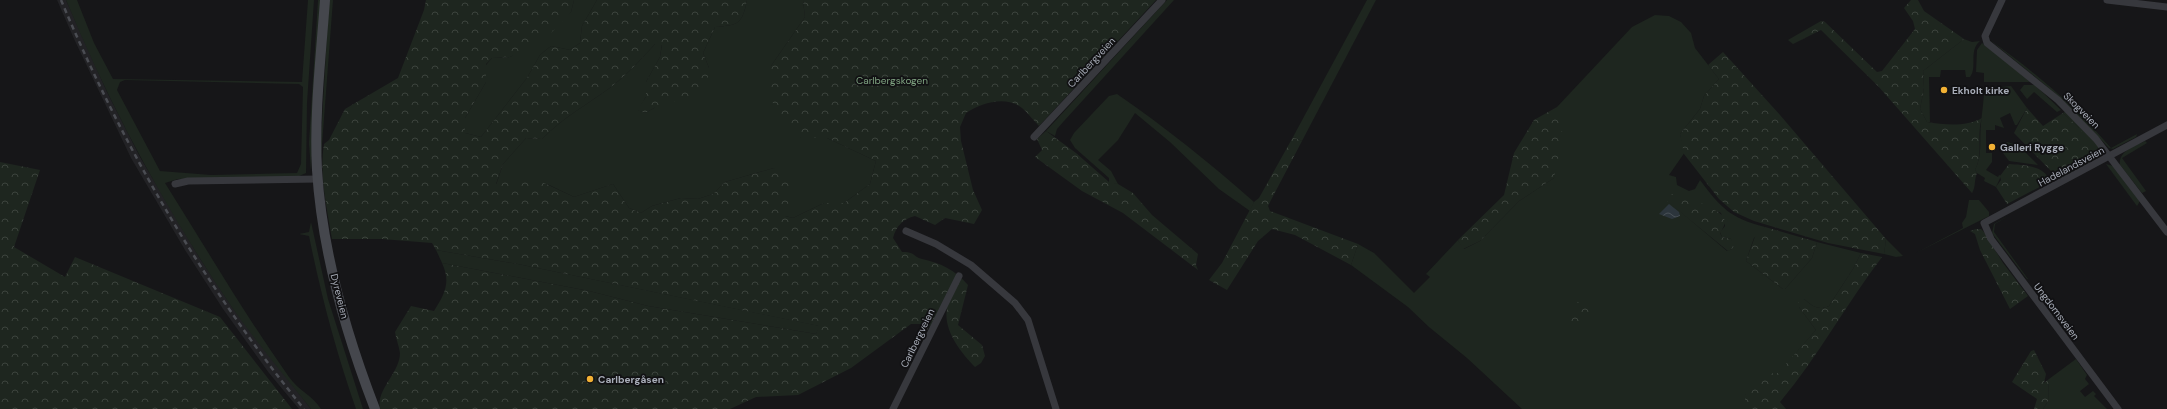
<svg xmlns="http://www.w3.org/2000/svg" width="2167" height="409" font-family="'DM Sans',sans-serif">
	<defs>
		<pattern id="forest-crowns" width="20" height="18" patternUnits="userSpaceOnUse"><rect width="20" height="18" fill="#1e261f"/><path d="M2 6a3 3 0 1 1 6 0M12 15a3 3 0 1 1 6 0" fill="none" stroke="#3c433d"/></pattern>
		<pattern id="water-waves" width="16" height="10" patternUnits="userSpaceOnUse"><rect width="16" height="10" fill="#2c353c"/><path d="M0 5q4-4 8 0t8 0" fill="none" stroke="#485056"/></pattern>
	</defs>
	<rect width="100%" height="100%" fill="#161618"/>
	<path fill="#222225" d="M57,0H66L107,92L140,157L199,257L232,307L311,409H299L269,373L223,309L185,250L131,158L75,41Z"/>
	<g fill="#1e261f" fill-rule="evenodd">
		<path d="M66,0H77L94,43L113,79L302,82L308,0H314L307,103L306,173L297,177L178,179L165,183C206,248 245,315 289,377C298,390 313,396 321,409H311C284,375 256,342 231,306C166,210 110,107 66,0ZM125,80L299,84L303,87L301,164L297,173L211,175L160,171L117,90L120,82Z"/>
		<path d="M318,0H321L311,171L309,143Z"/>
		<path d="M329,0H333L321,158V138Z"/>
		<path d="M574,0H597L582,26L580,43L570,50L551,46L540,55L527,78L481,137L465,133V118L486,82V65L492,58L510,57L571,12Z"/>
		<path d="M747,0H803L805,17L771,66L801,138H827L876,161L870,184L844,203H824L793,218L785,216L774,168L725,182L713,194L698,199L681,198L652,206L641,213L629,208L613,184L574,197L547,184L496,185L503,164L526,138L542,139C562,118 588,104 611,87C627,75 641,59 655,44H662L660,57L646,82V97L638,110L645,113L654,108L709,68L703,53L715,27C739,25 742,24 747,0Z"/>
		<path d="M1167,0H1174L1064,121L1057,129L1055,136L1046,131Z"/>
		<path d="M1367,0H1376L1302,141L1293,137Z"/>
		<path d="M1655,15L1669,16L1681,22L1691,33L1695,48L1719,79L1704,96L1700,109L1680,134L1685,152L1669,175L1676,177L1677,185L1689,191L1695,189L1700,180C1721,208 1730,218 1765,227L1754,238L1746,261L1783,289H1785L1812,258L1817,242L1861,253L1853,269L1829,306C1818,311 1812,306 1804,299L1799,307L1816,330L1778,374L1745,395V409H1522L1467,358L1429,327L1408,307L1351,265L1358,244L1374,253L1414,293L1430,277L1426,274L1458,240L1464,249L1480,241L1519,201L1554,178L1557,107L1632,27ZM1692,200L1721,213L1725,226L1720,232L1722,237L1731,239L1732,249L1727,251L1668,201Z"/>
		<path d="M1964,39L1972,42L1980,41C1968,51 1978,67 1970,77H1966L1965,70H1941L1940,77H1929L1930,122H1927L1920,109L1924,88L1923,71Z"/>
		<path d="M1990,40C2035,72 2075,106 2111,148L2137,134L2136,137L2113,149L2109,148L2056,94Z"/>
		<path d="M1982,43L2031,82H1984V73L1976,72L1977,50Z"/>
		<path d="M2024,85H2035L2061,110L2057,112L2034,92L2027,99L2020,90Z"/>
		<path d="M2011,86L2027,108L2017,125H2015L2010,113L2000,118L2004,128L1995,125V130H1986V153H1992V162L1986,170L1998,177L1999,175L2001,176L1996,187L1984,181L1985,178L1977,173L1975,170C1983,154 1979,140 1981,123C1982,112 1984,100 1984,89Z"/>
		<path d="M1117,94C1165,127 1210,163 1254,202L1250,211L1219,189L1170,142L1135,113L1118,140L1098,160L1111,171L1118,184L1109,183V178L1075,148L1070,140L1074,133L1109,96Z"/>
		<path d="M2066,111L2100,148L2102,155L2060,179L2052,175V172L2059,177L2079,128L2063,113Z"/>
		<path d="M2145,141L2147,143L2122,158L2146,191L2142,193L2120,165C2118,151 2135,146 2145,141Z"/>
		<path d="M2007,142L2018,145L2038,165L2009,161L2003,153L2004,144Z"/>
		<path d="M2106,164L2113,166L2140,201L2137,206Z"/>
		<path d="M1969,200H1979L1989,212V216L1914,254L1963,228L1962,223L1966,217Z"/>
		<path d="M2010,215L1995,224L1994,232L2028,279H2027L1992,233L1994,224Z"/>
		<path d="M311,222L328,299L363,409H356C336,352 321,295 309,236L299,234L309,232Z"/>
		<path d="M1886,239L1903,256L1896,257L1884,254Z"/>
		<path d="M436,250L518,264L820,326L816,334L648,306L589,291L442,263Z"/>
		<path d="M2076,359L2087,375L2085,379L2089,384L2080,391L2085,397L2093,391L2096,394L2094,396L2107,409H2043L2048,401L2049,379Z"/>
	</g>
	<g fill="url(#forest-crowns)">
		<path d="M426,0H574L571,12L549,35L510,57L492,58L486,64V82L465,118V133L481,137L527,78L540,55L551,46L570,50L580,43L582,26L597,0H747C742,24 739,25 715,27L703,53L709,68L706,91L654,108L645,113L637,110L646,97V82L660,57L662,45L655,44C641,59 627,75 611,87C588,104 562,118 542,139L526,138L503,164L496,184L527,175L574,197L613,184L629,208L641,213L652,206L681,198L698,199L713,194L725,182L774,168L793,187L785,216L793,218L824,203H844L870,184L876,161L827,138H801L780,123L771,98V66L805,17L803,0H1156L1039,126C1033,120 1028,113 1022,108C1006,95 981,103 966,113L960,127L961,141L973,190L982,210L974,224L945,218L935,225L915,216C903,219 896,226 893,238L902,252C916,252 913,257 922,259C941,263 955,270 968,285L958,325L982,345L985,356L981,363L975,367C961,353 943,330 947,309L941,306L932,324L927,330L921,324H911L851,368L798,395L756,397L730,409H380C376,389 400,373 400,353C399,346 396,339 395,332L411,306L434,311C445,294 451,282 442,263L589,291L648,306L816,334L819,326L518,264L436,250L432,243L382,239H332C327,208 319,175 324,144L329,140L345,109L398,78L424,10Z"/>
		<path d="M1911,0H1918L1924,11L1964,39L1923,71L1924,88L1920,109L1927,122C1944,125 1967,127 1982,118C1976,135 1984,153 1975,170L1977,173C1974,180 1976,186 1972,193L1878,86L1821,30L1793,44L1788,40L1821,21L1825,22L1877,72L1882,71L1915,29L1913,21L1904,8Z"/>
		<path d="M1723,52L1780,115L1886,239L1884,254L1828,243L1754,221L1734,212L1719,199L1684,154L1680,134L1700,109L1704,96L1719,79L1708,65Z"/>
		<path d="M1557,107L1563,136L1554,178L1519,201L1480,241L1463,249L1458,240L1504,195L1514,153L1534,120Z"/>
		<path d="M2027,108L2043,126L2063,113L2079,128L2099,156L2059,177L2052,172L2014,133Z"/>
		<path d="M1046,131L1076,153L1109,182L1118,184L1133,193L1152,215L1198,254L1196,265L1198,270L1123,213L1082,191L1035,157L1042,150L1037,139Z"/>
		<path d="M1293,137L1302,141L1271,200L1268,206L1270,211L1358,244L1351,265L1295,235L1272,229L1258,241L1227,290L1209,280L1222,263L1254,202L1259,198Z"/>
		<path d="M0,162L40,170L14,247L65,277L75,257L220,317L292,409H0Z"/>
		<path d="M2009,164C2022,165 2047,165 2049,182L2007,204L1996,187L2001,180L2000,176Z"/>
		<path d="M1671,194C1681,194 1721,209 1724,218C1726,224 1723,228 1720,233L1722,237L1731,239L1734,245L1732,249L1728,251L1667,201Z"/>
		<path d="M1765,227L1817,242L1812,258L1785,289H1783L1746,261L1756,234Z"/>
		<path d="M1976,229H1981L1984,232L2003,263L2028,296L2010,309L1980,250L1975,234L1970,231Z"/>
		<path d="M1861,253L1882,257C1846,304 1818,357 1780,402L1786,409H1745V395L1762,374L1778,373L1816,330L1799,307L1798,301L1804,299C1812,306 1818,311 1829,306L1853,269Z"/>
		<path d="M1584,295L1589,312L1575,328L1558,324Z"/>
		<path d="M2034,350L2046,374L2044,383L2049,379L2048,401L2043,409H2034L2037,399L2012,382L2031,351Z"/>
	</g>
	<path fill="url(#water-waves)" d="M1669,204L1679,212L1680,216L1672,219L1659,214Z"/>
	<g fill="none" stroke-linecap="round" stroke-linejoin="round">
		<g stroke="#37383d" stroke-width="7">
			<path d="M2002,0L1985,36L1987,43L2058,100L2096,139L2167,232"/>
			<path d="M2107,0L2167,7"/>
			<path d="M1034,137L1162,0"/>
			<path d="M175,184L188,181L318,179"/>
			<path d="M906,231L936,244L971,265L1015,303L1028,320L1056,409"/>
			<path d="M893,409L959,276"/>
			<path d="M2118,409L1991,239L1984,223L2167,125"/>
		</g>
		<path stroke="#45474d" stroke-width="10" d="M325,0C321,56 314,114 317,170C322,251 346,334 375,409"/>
		<path stroke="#4a4c52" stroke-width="2.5" stroke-dasharray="5 4" stroke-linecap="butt" d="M61,0C123,147 203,285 304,409"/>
	</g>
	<g fill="#f2b134" stroke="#111113" stroke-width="1.5">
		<circle cx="1944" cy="90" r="4"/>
		<circle cx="1992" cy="147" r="4"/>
		<circle cx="590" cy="379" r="4"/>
	</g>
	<g text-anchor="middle" stroke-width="3.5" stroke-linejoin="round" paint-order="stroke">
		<g font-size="10" fill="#a8adb8" stroke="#111113">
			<text transform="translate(1091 62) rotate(-47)" y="4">Carlbergveien</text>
			<text transform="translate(2082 110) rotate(45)" y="4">Skogveien</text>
			<text transform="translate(2071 166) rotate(-28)" y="4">Hadelandsveien</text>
			<text transform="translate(340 296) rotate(76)" y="4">Dyreveien</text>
			<text transform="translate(2057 311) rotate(53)" y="4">Ungdomsveien</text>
			<text transform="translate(917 338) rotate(-64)" y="4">Carlbergveien</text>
		</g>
		<g font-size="10" fill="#7fa381" stroke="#111113">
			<text x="892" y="84">Carlbergskogen</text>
		</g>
		<g font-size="10" font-weight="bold" fill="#a8adb8" stroke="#111113" text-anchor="start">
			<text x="1952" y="94">Ekholt kirke</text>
			<text x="2000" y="151">Galleri Rygge</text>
			<text x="598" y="383">Carlbergåsen</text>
		</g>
	</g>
</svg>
